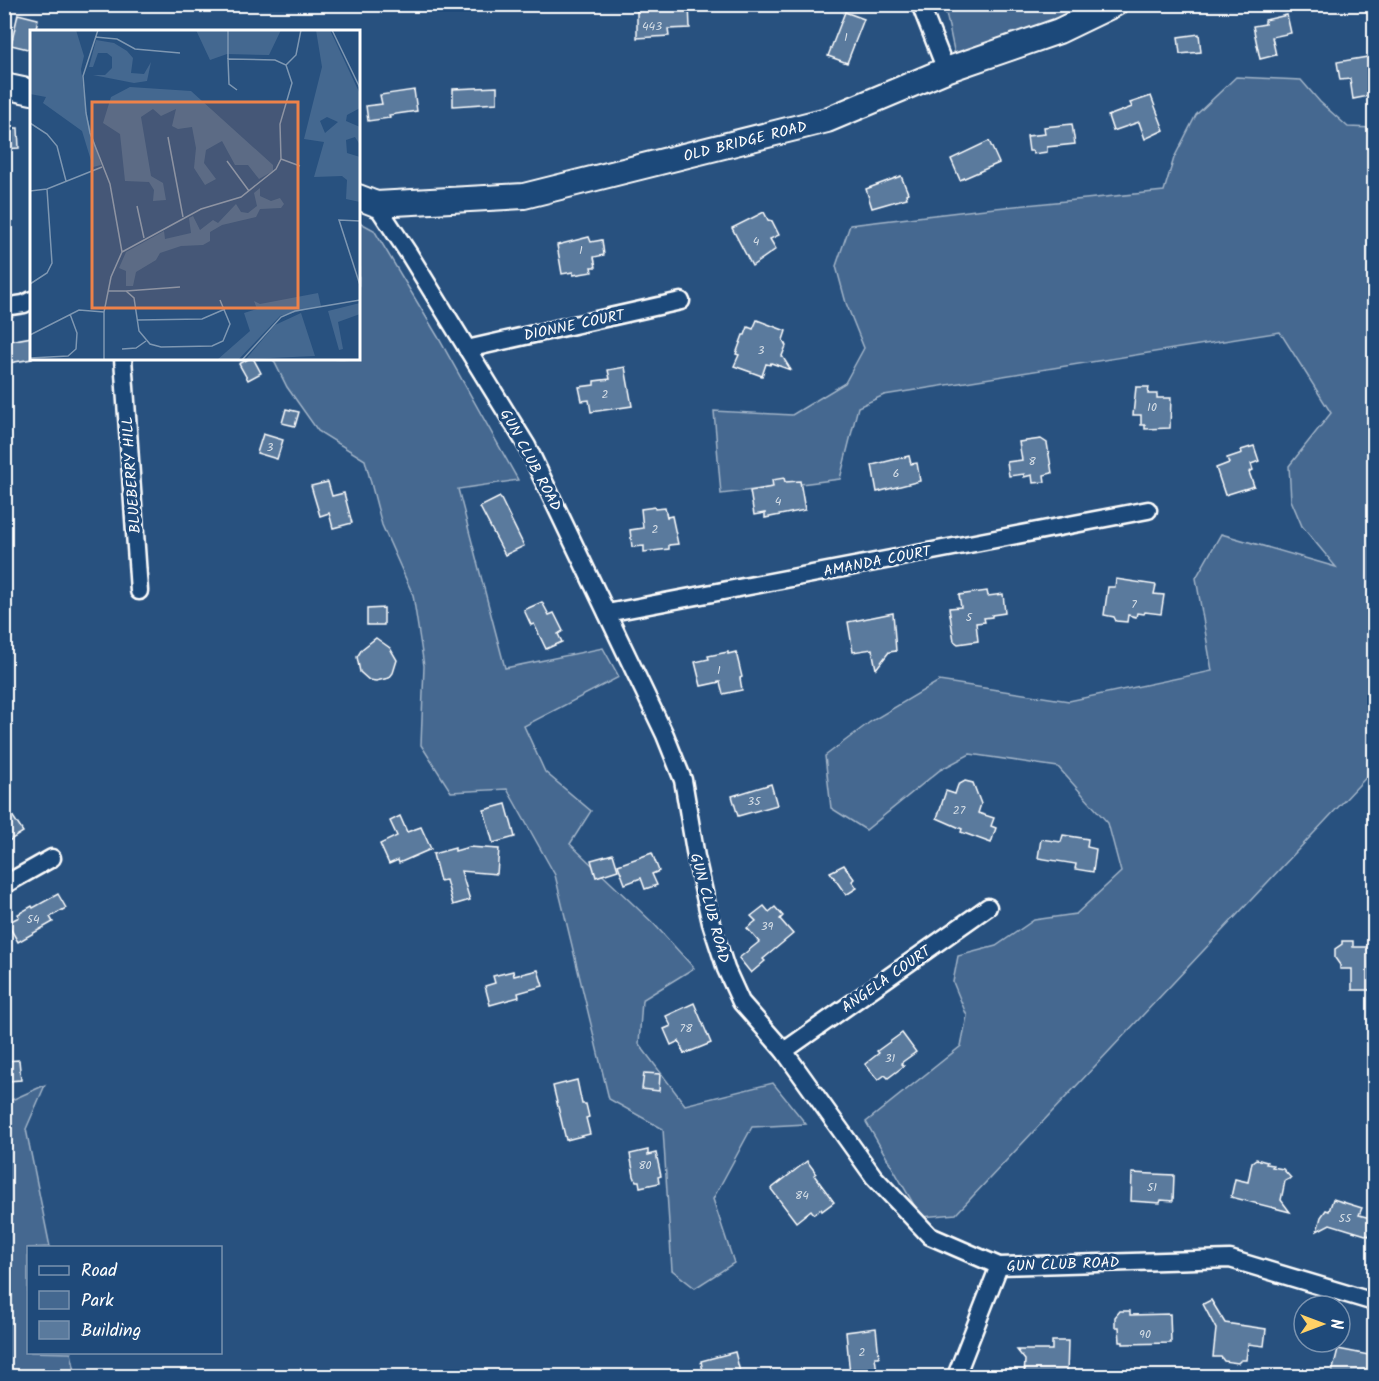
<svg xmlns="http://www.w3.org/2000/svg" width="1379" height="1381" font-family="Kalam,sans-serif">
	<rect width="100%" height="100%" fill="#28517f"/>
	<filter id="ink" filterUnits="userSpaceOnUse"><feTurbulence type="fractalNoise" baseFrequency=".0167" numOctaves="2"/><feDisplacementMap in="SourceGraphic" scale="12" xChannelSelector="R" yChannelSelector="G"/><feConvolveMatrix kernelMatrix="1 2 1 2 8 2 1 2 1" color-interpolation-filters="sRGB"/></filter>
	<g filter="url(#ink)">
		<g fill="#446890" stroke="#a2b4c8" stroke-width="1.5">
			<path d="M957,4L1104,5L956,60L945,8Z"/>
			<path d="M1236,77L1301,80L1320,102L1348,127L1374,128V769L956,1214L921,1217L866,1122L961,1046L967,1016L953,982L958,956L996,946L1034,920L1076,914L1121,872L1108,823L1058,767L970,754L940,770L866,830L831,808L825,756L870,722L939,681L1069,701L1212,671L1196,578L1221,534L1336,567L1302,526L1291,500L1289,466L1331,413L1280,332L884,395L858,407L840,479L721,494L714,411L792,415L845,383L864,348L846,303L836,266L850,225L976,210L1164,191L1174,158L1196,115Z"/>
			<path d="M359,222L374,230L438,337L518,480L458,489L505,668L603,648L619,677L524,726L545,772L591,811L570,844L655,925L694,968L642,1000L639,1044L685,1105L773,1083L806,1124L752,1127L713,1199L734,1263L695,1288L672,1270L663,1129L609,1099L555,875L507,789L451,792L421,745L424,666L413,595L382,525L365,460L318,431L287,387L273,359L358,358Z"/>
			<path d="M45,1085L26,1129L50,1247L28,1248V1352L71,1353L76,1376H5V1103Z"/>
		</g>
		<g fill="#5a7a9d" stroke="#fff" stroke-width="1.5">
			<path d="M637,4H689L690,28L668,29L669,36L637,38Z"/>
			<path d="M845,12L864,19L847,63L828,56Z"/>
			<path d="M18,14L38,19L35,32H32V50L11,45Z"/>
			<path d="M1287,15L1291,33L1272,37L1276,55L1260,59L1253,26L1265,24V20Z"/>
			<path d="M1199,34L1201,52L1180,54L1178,37Z"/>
			<path d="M1374,56V95L1353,99L1350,79L1340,80L1337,62Z"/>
			<path d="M497,87V103L453,106V89Z"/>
			<path d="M414,90L417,111L389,115L390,118L368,121L366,106L382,104L380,95Z"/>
			<path d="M1151,96L1164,130L1145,139L1139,122L1113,131L1108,116L1132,107L1130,103Z"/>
			<path d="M1072,124L1075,144L1047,147V152L1033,154V151H1029L1027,136L1045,134L1044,127Z"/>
			<path d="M4,128H18L19,148L4,149Z"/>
			<path d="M989,141L999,163L960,180L951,159Z"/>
			<path d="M901,176L908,193L906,194L907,198L872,208L866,189Z"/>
			<path d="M764,212L768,220L772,221L779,235L770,239L776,249L752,266L732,228Z"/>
			<path d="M589,237L591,242L602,240L604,255L594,257L596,267H591L592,272L573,275V272L562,274L557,245Z"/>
			<path d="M757,320L786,331L783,340L786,346L782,356L791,370L771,363L770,365L766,364L762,376L734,366L739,355L736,354L743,335H745L748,327L753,329Z"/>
			<path d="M32,337V359L9,363L8,360L4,361V342Z"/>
			<path d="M250,358H253L261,373L248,380L239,364Z"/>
			<path d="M625,367L632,406L591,412L589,400L582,401L579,387L594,385V381L610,379L608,370Z"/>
			<path d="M1136,387H1149L1148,394H1157V398H1171L1170,428L1145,429V425H1141V415H1133Z"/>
			<path d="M286,409L299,412L295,426L282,423Z"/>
			<path d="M263,434L283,440L277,459L257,453Z"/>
			<path d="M1041,439L1047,443L1052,473L1044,475L1045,482L1033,483L1032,475L1024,477V474L1009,476L1007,462L1022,460L1019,442Z"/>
			<path d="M1254,446L1259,461L1251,464L1253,470L1249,472L1254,486L1225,495L1216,468L1229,463L1227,458L1242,453L1241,450Z"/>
			<path d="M909,456L911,464L917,463L920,481L877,492L872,465Z"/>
			<path d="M784,478L785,482L800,481L805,510L765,518V513L754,515L750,491L773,487L772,480Z"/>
			<path d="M328,482L332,496L344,493L352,523L333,528L329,513L320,516L311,486Z"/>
			<path d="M500,497L524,546L505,555L480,507Z"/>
			<path d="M655,507V509L665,508L667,517L672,516L678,544L669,545V549L644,552V546L632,547L630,530L643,528L641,509Z"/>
			<path d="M1116,579L1156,585L1154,594L1164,595L1161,614L1145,612L1144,614L1137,613L1136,617L1128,615L1127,622L1116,621L1114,617L1104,615L1108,587H1115Z"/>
			<path d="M987,591L988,596L1003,594L1005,613L992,615V617L984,618L985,622L976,623L978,641L958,644L954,641L949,608L961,607L959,595Z"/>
			<path d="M542,602L549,615L554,613L563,631L558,634L562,642L546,649L534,624L531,625L524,610Z"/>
			<path d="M384,608V625H367V609Z"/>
			<path d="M893,613L896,651L889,652L876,669L872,649L853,652L848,622Z"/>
			<path d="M376,638L390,648L397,660L393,673L389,678L376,681L369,680L360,672L357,657L362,649Z"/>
			<path d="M728,652V654L736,652L742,677L740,678L742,690L723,694L720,682L701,686L695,662L709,659L708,656Z"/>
			<path d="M965,781L973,783L981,804L978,813L994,818L991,826L996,828L991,843L961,832L962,829L937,818L946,791L955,794L958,785Z"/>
			<path d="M771,784L777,805L738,816L732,796Z"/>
			<path d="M4,803L23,832L4,844Z"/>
			<path d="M506,804L515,837L493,843L484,810Z"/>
			<path d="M400,816L407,832L421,827L431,849L399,863L398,860L389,864L380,844L397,836L390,821Z"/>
			<path d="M1063,835L1088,839L1087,847L1096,849L1093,872L1075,869L1076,864L1038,858L1041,839L1061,842Z"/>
			<path d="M469,847L499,849L497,874L461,871L470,900L453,905L446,880L440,881L433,854L455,848V851Z"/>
			<path d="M652,853L659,871L652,874L657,885L645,889L641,878L625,884L618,865Z"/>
			<path d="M613,854L618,870L596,877L591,860Z"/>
			<path d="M844,865L854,879L852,881L857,888L846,895L830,872Z"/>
			<path d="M58,894L66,908L50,917L53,922L18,942L7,923L19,917L18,914L32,906L33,908Z"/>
			<path d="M764,906L769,912L775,907L783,916L780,919L793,934L763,959L765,961L751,973L739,958L759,942L747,928L756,921L751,916Z"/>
			<path d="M1342,941H1353V947H1374V990H1352V969H1340V965L1335,958V949L1342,944Z"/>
			<path d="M538,970L543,986L518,993L519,997L490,1005L485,986L495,983L493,976L513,971L514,976Z"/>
			<path d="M694,1003L711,1043L684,1054L679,1041L671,1045L664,1029L671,1026L666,1016Z"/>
			<path d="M902,1033L916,1052L901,1063L904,1066L888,1078L885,1075L878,1080L865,1064L879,1053L877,1051Z"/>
			<path d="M19,1060L21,1080L8,1081L5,1061Z"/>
			<path d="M644,1073L660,1074L659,1091L642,1089Z"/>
			<path d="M577,1080L582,1104H586L589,1117L586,1118L590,1134L566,1140L553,1086Z"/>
			<path d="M648,1150V1155L656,1153L661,1176L658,1177L659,1183L640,1187L639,1181H636L634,1176L630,1154Z"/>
			<path d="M1256,1159L1267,1162L1266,1164L1273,1165L1272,1167L1283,1169L1291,1178L1285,1181L1281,1200L1290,1212L1231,1197L1235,1179L1248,1182L1252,1162Z"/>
			<path d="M807,1161L816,1173L814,1175L834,1202L822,1211L821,1209L814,1214L811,1210L796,1222L771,1189Z"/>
			<path d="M1132,1173L1174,1175L1173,1201L1161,1200L1160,1203L1131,1201Z"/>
			<path d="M1333,1199L1362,1208L1359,1215L1374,1219L1369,1236L1330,1224L1317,1231L1321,1217L1326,1210L1329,1211Z"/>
			<path d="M1211,1300L1225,1323L1266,1329L1264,1346L1248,1344L1246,1360H1241L1238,1363L1224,1361L1221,1357H1213L1216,1329L1203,1304Z"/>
			<path d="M1120,1311H1130V1315L1170,1314L1171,1343L1123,1344V1342H1120L1119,1327H1115V1317Z"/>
			<path d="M876,1328L879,1357H875L877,1372L850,1375L846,1332Z"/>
			<path d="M1052,1341H1068L1067,1377H1024L1025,1360L1017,1350H1052Z"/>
			<path d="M1338,1349L1374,1356V1377H1331Z"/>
			<path d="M735,1352L740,1372L721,1377H704L701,1361Z"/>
		</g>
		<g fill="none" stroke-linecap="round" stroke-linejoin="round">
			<defs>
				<g id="street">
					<path d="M920,4L946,70"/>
					<path d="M376,204L409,254L527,446L665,735L683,780L696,857L711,923L726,969L741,1002L784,1051L874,1177L930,1236L999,1266L1230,1259L1374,1302"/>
					<path d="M4,307L24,304L32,300"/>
					<path d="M467,349L681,301"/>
					<path d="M123,358L139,591"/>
					<path d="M607,613L1148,510"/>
					<path d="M4,885L52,858"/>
					<path d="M784,1051L988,907"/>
					<path d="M956,1376L999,1266"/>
				</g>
				<g id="secondary">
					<path d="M4,86L32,92"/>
					<path d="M358,197L376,204L524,196L827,120L946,70L1059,31L1115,4"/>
				</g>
			</defs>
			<use href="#street" stroke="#fff" stroke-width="21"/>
			<use href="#secondary" stroke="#fff" stroke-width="28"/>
			<use href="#street" stroke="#1f4a7a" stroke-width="16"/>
			<use href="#secondary" stroke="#1f4a7a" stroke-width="24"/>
		</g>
	</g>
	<g text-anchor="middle" stroke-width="6" stroke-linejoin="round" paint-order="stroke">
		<g font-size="12" fill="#d6dee6">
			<text x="652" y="30">443</text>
			<text x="846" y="41">1</text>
			<text x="756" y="245">4</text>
			<text x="581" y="254">1</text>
			<text x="761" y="354">3</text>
			<text x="605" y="398">2</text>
			<text x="1152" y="411">10</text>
			<text x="270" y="451">3</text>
			<text x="1032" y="465">8</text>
			<text x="896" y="477">6</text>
			<text x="778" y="505">4</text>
			<text x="655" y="533">2</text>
			<text x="1134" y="608">7</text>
			<text x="969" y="621">5</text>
			<text x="719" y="674">1</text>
			<text x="754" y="805">35</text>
			<text x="959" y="814">27</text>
			<text x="33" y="923">54</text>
			<text x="767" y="930">39</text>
			<text x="686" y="1032">78</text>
			<text x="890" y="1062">31</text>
			<text x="645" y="1169">80</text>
			<text x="1152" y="1191">51</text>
			<text x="802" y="1199">84</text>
			<text x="1345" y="1222">55</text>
			<text x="1145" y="1338">90</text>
			<text x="862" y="1356">2</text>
		</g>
		<g font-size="15" fill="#fff" stroke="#1f4a7a">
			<text transform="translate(745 141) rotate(-14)" y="5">OLD BRIDGE ROAD</text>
			<text transform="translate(574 325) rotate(-12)" y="5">DIONNE COURT</text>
			<text transform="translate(531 460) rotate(62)" y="5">GUN CLUB ROAD</text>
			<text transform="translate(131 475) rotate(-94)" y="5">BLUEBERRY HILL</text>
			<text transform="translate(877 561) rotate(-11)" y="5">AMANDA COURT</text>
			<text transform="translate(710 908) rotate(75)" y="5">GUN CLUB ROAD</text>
			<text transform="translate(886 979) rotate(-35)" y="5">ANGELA COURT</text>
			<text transform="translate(1063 1264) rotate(-2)" y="5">GUN CLUB ROAD</text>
		</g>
	</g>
	<g transform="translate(30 30)">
		<rect width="330" height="330" fill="#28517f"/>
		<path d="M0,0H46L54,26L51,39L56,83L71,135L63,137L52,101L13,73L16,67L0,64ZM166,0H251L239,25L197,24L180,30ZM286,0H300L330,64V78L317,85L316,91L330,97V115L325,107L316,110L317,123L330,127V172L316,169L317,150L312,146L284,147L294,112L274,109L292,37ZM297,87L308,92L295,103L290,91ZM66,10L84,13L97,21L103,28L101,43L114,44L121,32L117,51L104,53L63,45H75L82,38V27L77,23H68L63,37H59ZM100,57L161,61L243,135V141L229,149L218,135H205L192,111L176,120L174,133L186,149L175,155L164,138L166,118L162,97L148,99L142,96L146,79L131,86L123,79L111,87L121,146L133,153L136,170L123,171L124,160L119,152L95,151L90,104L73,93L81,67ZM230,158V166L241,171L250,168L254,174L251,178L230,179L226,187L192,195L180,202V211L173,215L151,216L130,223L126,230L106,242L103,256H96V241L89,238L96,222L134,201L135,209L161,203L159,188L163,186L170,200L183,190L188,193L206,174L211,182L218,183L227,176L224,163ZM288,263L291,276L250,286L208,330H187L220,301L214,283L227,279L224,271L230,274ZM330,273V284L308,292L313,319L309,320L298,281ZM271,283L285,326L216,329L245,295Z" fill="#446890" fill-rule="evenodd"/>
		<path fill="none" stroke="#7e97b2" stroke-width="1.5" d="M68,0L53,46L56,83L60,103L80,154L92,222L81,247L74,282V330M198,0V29M302,0L330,58M65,7L87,9L105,19L150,23M256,35L266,25L271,0M0,93L17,104L27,116L36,151M138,107L153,187M251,129L270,136M197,131L219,161M0,161L17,159L72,137M107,176L114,208M330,191L309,190L330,255M92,222L171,179L211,167L246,139L251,129L250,94L262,53L256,35L245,30L198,29L199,54L207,60M0,254L17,243L22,233L17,159M78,261H96L104,268L109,301L120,314L131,317L182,316L193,311L200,294L190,270M96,261L150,257M108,290L172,289L195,279M0,305L49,280L74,282M92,319L106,318L116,311M0,328L38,326L46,319L47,303L40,284M212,330L251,287L265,281L330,270"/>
		<path fill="#ee8249" fill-opacity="0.15" stroke="#ee8249" stroke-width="3" d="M62,72H268V278H62Z"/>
		<rect width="330" height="330" fill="none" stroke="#fff" stroke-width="3"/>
	</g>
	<rect width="1379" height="1381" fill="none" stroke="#1f4a7a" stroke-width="24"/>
	<rect x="12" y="12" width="1355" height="1357" fill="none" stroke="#fff" stroke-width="2" filter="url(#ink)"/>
	<rect x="27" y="1246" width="195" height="108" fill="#1f4a7a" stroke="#7992af" stroke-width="1.5"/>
	<rect x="39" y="1266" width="30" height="9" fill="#1f4a7a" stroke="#7992af" stroke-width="1.5"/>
	<text x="81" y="1276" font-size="18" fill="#ffffff">Road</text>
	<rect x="39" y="1291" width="30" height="18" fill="#446890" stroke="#7992af" stroke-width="1.5"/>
	<text x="81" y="1306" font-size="18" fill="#ffffff">Park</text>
	<rect x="39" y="1321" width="30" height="18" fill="#5a7a9d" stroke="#7992af" stroke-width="1.5"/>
	<text x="81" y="1336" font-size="18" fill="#ffffff">Building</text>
	<g transform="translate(1322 1324) rotate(90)"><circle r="28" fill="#1f4a7a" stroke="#7992af" stroke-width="1.5"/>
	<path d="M0-4.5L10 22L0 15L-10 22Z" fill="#ffd166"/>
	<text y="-9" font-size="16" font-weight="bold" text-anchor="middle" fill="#ffffff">N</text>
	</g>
</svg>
